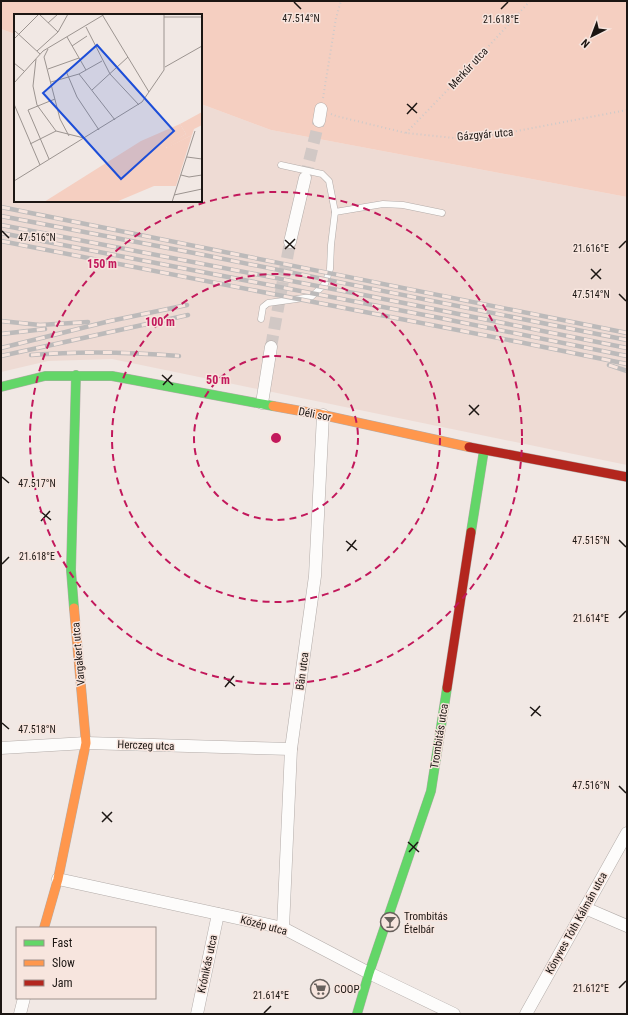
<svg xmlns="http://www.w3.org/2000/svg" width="628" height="1015" font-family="'Roboto Condensed',sans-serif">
	<rect width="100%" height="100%" fill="#f1e8e4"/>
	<path fill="#eedbd4" d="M1,29L15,34V201H201V104L271,130L627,197V465L112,359L48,361L1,372Z"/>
	<path fill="#f5cfc1" d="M1,1H627V197L271,130L201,104V15H15V34L1,29Z"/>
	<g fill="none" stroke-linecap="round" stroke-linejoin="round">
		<g stroke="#d1c8c5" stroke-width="12" stroke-dasharray="12 6" stroke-linecap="butt">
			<path d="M305,178L319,121"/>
			<path d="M271,347L290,242"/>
		</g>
		<defs>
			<g id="lane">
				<path d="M335,212L383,204L403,205L442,213"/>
				<path d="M261,319L263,307L268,303L311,297L325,284L330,269L331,245L335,212L329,181L322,174L281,165"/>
			</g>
			<g id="street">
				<path d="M319,121L321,109"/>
				<path d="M290,242L305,178"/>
				<path d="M262,403L271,347"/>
				<path d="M1,748L86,743L291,749"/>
				<path d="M58,879L283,928L369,973L454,1014"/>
				<path d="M585,908L627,926"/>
				<path d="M283,928L291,749L315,576L323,415"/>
				<path d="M20,1014L24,998"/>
				<path d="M197,1014L218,914"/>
				<path d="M526,1014L627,833"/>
			</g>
			<g id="fast">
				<path d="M1,387L45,376H112L273,406"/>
				<path d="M471,532L484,450"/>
				<path d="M74,608L71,570L76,375"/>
				<path d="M357,1014L369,973L431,791L447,688"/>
			</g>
			<g id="slow">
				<path d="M273,406L323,415L469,447"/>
				<path d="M44,928L58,879L86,743L74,608"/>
			</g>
			<g id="jam">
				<path d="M469,447L627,477"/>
				<path d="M447,688L471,532"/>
			</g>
		</defs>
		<use href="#lane" stroke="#b3aca9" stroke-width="7"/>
		<use href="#street" stroke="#b3aca9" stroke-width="13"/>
		<use href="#fast" stroke="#b3aca9" stroke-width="10"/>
		<use href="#slow" stroke="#b3aca9" stroke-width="10"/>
		<use href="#jam" stroke="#b3aca9" stroke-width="10"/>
		<g stroke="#cecac9" stroke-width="2" stroke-dasharray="1 3" stroke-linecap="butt">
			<path d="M323,98L336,18L341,1"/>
			<path d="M331,114L336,116L406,133L454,138L479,137L517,131L627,110"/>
			<path d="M406,133L465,72L530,1"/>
		</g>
		<use href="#lane" stroke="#fdfcfb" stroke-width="6"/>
		<use href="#street" stroke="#fdfcfb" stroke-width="12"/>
		<use href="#fast" stroke="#63d668" stroke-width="9"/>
		<use href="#slow" stroke="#ff974d" stroke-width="9"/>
		<use href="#jam" stroke="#b3261e" stroke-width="9"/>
		<defs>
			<g id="rail">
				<path d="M1,207L627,333"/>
				<path d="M1,216L194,253L627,340"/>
				<path d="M1,225L369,296L627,348"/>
				<path d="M1,233L440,318L627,356"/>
				<path d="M1,241L524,343L627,364"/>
				<path d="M1,321L40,325L88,322"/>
				<path d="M1,334L45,329"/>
				<path d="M1,348L110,321L187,305"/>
				<path d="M31,355C80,351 130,352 179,356"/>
				<path d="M1,356L188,315"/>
				<path d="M609,365L627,371"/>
			</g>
		</defs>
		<use href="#rail" stroke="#bcbaba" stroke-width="4.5"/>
		<use href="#rail" stroke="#f7e5de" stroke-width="3" stroke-dasharray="9" stroke-linecap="butt"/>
	</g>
	<path fill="none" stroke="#1c1613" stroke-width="1.5" d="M294,2L301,9M501,9L508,2M407,104L417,113M407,114L417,103M2,231L9,238M285,240L295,249M619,248L626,241M285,249L295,239M591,269L601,279M591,279L601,269M619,294L626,301M162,375L173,385M163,385L172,375M469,405L479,415M469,415L479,405M2,477L9,483M40,511L51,520M41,521L50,511M619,540L626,547M346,541L357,550M347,551L356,540M2,564L9,557M619,618L626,611M224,677L235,686M225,687L234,676M530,707L541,716M531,716L540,706M2,723L9,729M619,786L626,793M102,812L112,822M102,822L112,812M408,842L419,852M409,852L418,842M619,988L626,981M264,1013L271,1006"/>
	<g fill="none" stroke="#c2185b" stroke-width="2" stroke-dasharray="7 5">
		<circle cx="276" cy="438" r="82"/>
		<circle cx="276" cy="438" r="164"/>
		<circle cx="276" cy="438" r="246"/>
	</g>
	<defs>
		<symbol id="bar-ring" viewBox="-11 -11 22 22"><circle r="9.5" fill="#f7e5de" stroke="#67605c" stroke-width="1.5"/><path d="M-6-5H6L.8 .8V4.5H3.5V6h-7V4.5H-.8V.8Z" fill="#67605c"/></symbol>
		<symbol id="supermarket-ring" viewBox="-11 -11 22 22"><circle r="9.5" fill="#f7e5de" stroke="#67605c" stroke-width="1.5"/><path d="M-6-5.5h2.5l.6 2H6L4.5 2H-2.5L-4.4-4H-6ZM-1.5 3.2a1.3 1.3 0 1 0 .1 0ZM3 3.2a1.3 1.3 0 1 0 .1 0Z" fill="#67605c"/></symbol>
	</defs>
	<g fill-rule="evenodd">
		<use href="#bar-ring" x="379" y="911" width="22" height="22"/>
		<use href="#supermarket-ring" x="309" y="978" width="22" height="22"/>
	</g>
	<g text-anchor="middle" stroke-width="3" stroke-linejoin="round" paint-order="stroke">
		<g font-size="11" fill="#1c1613" stroke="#f7e5de">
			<text transform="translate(468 68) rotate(-47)" y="4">Merkúr utca</text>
			<text transform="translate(485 134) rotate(-5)" y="4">Gázgyár utca</text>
			<text transform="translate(315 414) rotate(11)" y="4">Déli sor</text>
			<text transform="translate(78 654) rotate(-95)" y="4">Vargakert utca</text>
			<text transform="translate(302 671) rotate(-82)" y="4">Bán utca</text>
			<text transform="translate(439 736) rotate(-81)" y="4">Trombitás utca</text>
			<text transform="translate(146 745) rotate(2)" y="4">Herczeg utca</text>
			<text transform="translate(576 923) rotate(-61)" y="4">Könyves Tóth Kálmán utca</text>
			<text transform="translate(264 925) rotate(15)" y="4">Közép utca</text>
			<text transform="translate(207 964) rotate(-78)" y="4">Krónikás utca</text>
		</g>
		<g font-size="11" fill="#1c1613" stroke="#f7e5de" text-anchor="start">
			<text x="404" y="920">Trombitás<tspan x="404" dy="13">Ételbár</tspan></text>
			<text x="334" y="993">COOP</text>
		</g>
	</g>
	<g transform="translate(14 14)">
		<rect width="188" height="188" fill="#f1e8e4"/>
		<path d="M166,110L172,120L152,132V134L178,121L162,172H140L102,188H30L127,127Z" fill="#f5cfc1"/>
		<path d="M188,98V111L180,115L178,121L153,134L151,132L172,120L166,110Z" fill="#f5cfc1"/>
		<path fill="none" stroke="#9c9490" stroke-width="1" d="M25,0L44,18M89,2L135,78M150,3H188M34,9L44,0M72,13L96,60L125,91M0,16L26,40M53,23L72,56M0,25L25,0M58,32L73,22M34,35L30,43L46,105L55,122M23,37L44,18L54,0M22,45L19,72L23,91L42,117L70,124M0,49L10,57M58,53L52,57L63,83L85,116M151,53L188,32M34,55L65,44M65,60L101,106M37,68L65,60L88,47M0,69L29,37L91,0M78,76L114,43M0,90L26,151M16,130L42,117M173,143L188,145M35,145L14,96L41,85M167,161L175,163L188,161M0,167L128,88L150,56V0M160,181L188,175M158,188L181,117"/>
		<path fill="#1d4ed8" fill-opacity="0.15" stroke="#1d4ed8" stroke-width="2" d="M83,31L160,117L107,165L29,79Z"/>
		<rect width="188" height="188" fill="none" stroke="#1c1613" stroke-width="2"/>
	</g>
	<g font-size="10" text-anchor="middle" fill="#1c1613" stroke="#f7e5de" stroke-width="3" stroke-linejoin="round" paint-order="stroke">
		<text x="301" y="22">47.514°N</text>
		<text x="501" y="23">21.618°E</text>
		<text x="37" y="241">47.516°N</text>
		<text x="591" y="252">21.616°E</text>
		<text x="591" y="298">47.514°N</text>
		<text x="37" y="487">47.517°N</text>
		<text x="591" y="544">47.515°N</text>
		<text x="37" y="560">21.618°E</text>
		<text x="591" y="622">21.614°E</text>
		<text x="37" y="733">47.518°N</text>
		<text x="591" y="789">47.516°N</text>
		<text x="591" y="992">21.612°E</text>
		<text x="271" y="999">21.614°E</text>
	</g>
	<circle cx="276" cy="438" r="6" fill="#c2185b" stroke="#f7e5de" stroke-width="2"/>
	<g font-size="12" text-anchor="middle" font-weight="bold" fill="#c2185b" stroke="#f7e5de" stroke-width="3" stroke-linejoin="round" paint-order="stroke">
		<text x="102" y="268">150 m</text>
		<text x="160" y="326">100 m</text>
		<text x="218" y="384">50 m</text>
	</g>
	<rect width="628" height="1015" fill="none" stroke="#1c1613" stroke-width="4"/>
	<rect x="16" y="927" width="140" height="72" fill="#f7e5de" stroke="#9f928d"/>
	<rect x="24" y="940" width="20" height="6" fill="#63d668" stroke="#9f928d"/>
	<text x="52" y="947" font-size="12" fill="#1c1613">Fast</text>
	<rect x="24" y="960" width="20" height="6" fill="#ff974d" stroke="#9f928d"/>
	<text x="52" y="967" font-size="12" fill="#1c1613">Slow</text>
	<rect x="24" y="980" width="20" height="6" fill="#b3261e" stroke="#9f928d"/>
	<text x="52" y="987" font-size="12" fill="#1c1613">Jam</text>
	<g transform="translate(592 36) rotate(222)" stroke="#f7e5de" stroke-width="3" paint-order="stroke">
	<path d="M0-3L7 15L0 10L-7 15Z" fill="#1c1613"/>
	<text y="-6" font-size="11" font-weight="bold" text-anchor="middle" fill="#1c1613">N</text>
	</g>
</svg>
